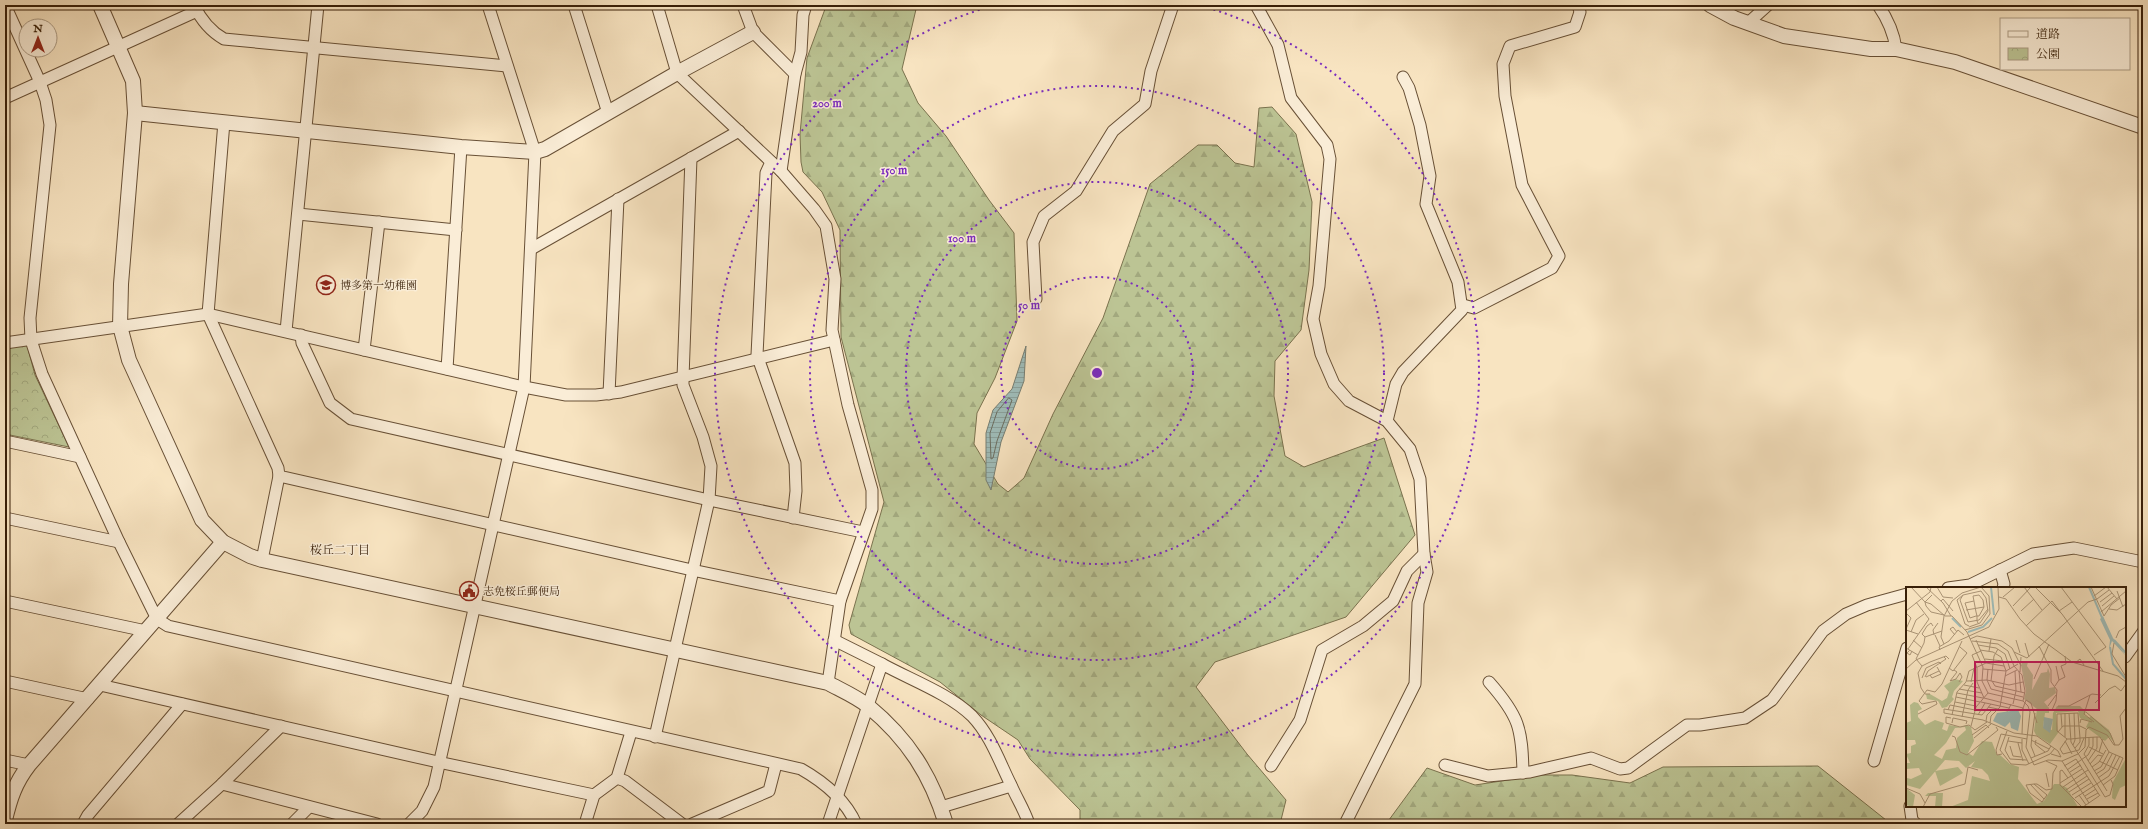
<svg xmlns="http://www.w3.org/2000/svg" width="2148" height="829" font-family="'IM FELL English','Noto Serif JP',serif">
	<defs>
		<pattern id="forest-firs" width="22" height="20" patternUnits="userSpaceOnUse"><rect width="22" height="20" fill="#bcc494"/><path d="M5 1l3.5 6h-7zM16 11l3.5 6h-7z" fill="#a2a87e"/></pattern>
		<pattern id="park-crowns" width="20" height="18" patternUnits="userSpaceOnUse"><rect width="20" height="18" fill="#bcc494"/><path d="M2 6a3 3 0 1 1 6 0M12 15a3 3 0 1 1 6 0" fill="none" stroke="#a2a87e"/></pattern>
		<pattern id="water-rules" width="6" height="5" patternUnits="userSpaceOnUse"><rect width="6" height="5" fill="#9fbdba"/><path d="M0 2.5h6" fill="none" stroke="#8aa29e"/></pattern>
	</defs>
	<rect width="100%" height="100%" fill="#f8e4c1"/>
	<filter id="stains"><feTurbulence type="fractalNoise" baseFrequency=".005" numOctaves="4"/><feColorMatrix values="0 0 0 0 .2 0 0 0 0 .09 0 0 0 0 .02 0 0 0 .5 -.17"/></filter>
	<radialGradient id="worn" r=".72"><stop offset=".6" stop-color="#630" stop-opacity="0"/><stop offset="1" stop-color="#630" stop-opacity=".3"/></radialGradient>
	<g fill="url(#forest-firs)" stroke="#7a724e">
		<path d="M835,5H917L902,69L918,103L946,136L989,200L1014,233L1017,321L995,378L977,413L974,444L998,484L1008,492L1024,478L1053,414L1103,318L1150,184L1198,145H1217L1235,163L1254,167L1259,108L1272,107L1296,134L1312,202L1309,270L1301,330L1275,361L1274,396L1285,456L1304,467L1384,438L1415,535L1346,617L1215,662L1196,687L1247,754L1286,800L1280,824H1080V810L1030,759L1018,740L981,715L940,682L851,634L849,625L884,502L841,337L840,230L822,192L803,172L801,162L800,134L807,58L825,9Z"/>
		<path d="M1818,766L1891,824H1386L1427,768L1475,785L1541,775H1572L1630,783L1663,767Z"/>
	</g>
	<path fill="url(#park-crowns)" stroke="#7a724e" d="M27,345L35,375L69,447L5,434V348Z"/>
	<path fill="url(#water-rules)" stroke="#767e73" d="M1026,346L1024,381L1001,442L991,490L986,480V433L993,410L1012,389Z"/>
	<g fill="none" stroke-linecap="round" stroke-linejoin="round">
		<path stroke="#6c6e61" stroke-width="1" d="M1009,398L1012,400L997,441L993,458L991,459L990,433L997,412Z"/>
		<defs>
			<g id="minor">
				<path d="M5,5L40,82L46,100L50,125L30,318L31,340L42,374L119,542L157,619L168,626L801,769C824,782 845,799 856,824"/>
				<path d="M194,5C201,20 210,31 224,39L507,66"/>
				<path d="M574,5L608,113"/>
				<path d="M657,5L677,73L781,171L814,209L826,226L835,279L832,330L848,405L872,490V509L840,601L828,683"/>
				<path d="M743,5L753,32L795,74"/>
				<path d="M1256,5L1278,45L1291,98L1327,145L1330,159L1319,286L1313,319L1321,354L1334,384L1349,401L1387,421L1410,449L1420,479L1424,554L1427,572L1418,603L1415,684L1345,824"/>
				<path d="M1878,5C1887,18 1894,33 1896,49"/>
				<path d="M1748,23L1768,5"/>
				<path d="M5,98L197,11"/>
				<path d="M224,122L208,314L278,468L279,476L692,570L840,601"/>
				<path d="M771,162L766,173L757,355L795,463L796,491L793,518"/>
				<path d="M781,171L795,74L801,52L803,15L806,5"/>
				<path d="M298,214L456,230"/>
				<path d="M531,249L739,131"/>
				<path d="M1036,299L1033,242L1044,216L1076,191L1113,131L1145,104L1151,71L1173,5"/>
				<path d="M1463,305L1474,308L1552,268L1559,256L1522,185L1505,96L1503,64L1510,46L1575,27L1580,12L1578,5"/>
				<path d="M286,331L318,5"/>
				<path d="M301,335L302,343L330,403L351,419L709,500L863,532"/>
				<path d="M5,343L208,314L524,387L566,395H596L621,392L834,340"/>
				<path d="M364,350L379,222"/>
				<path d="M447,369L461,147"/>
				<path d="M609,394L618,199"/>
				<path d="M1387,421L1396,384L1403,372L1462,310L1458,282L1426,204L1430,176L1420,125L1409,88L1403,77"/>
				<path d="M5,441L80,457"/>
				<path d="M5,518L119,542"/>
				<path d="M262,560L279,476"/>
				<path d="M2000,570L2004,584L2003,588"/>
				<path d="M1948,588L1970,585L2033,554L2074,548L2143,562"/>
				<path d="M5,601L146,631"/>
				<path d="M834,640L882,664"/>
				<path d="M2125,657L2143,632"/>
				<path d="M5,681L88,699"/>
				<path d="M1489,682C1519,716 1522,728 1523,773"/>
				<path d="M100,685L438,762L594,795"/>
				<path d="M655,737L709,500L711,466L703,437L683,385V378L691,158"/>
				<path d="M5,760L29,765"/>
				<path d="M1874,761L1907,648"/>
				<path d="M1445,765L1488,776L1530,772L1591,758L1620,769L1628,768L1687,725H1700L1745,718L1772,700L1823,631L1846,614L1867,605L1907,594"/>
				<path d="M1271,766L1300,720L1322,650L1363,626L1393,601L1407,571L1424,554"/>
				<path d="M617,778L625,781L682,824"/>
				<path d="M222,784L377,824"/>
				<path d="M1910,806L1912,820L1916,824"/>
				<path d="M941,807L1011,786"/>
				<path d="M83,824L88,815L182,704"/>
				<path d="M178,824L222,784L281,726"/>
				<path d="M292,824L309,807"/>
				<path d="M409,824L422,811L434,787L524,387L535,152L488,5"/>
				<path d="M585,824L594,795L617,778L631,732"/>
				<path d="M692,824L769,791L776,764"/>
				<path d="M828,824L882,664C911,680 948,693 972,716C991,736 999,761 1011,785C1017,799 1024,809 1029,824"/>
			</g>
			<g id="tertiary">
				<path d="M100,5L133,81L135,113L121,284L120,326L129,360L202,520L223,542L250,556L262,560L828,683C841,690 857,697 868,706C908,739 931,775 946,824"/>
				<path d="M1710,5L1734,18L1784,36L1871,49H1896L1955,62L2143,127"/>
				<path d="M135,113L461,147L535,152L545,149L677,73L753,32"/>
				<path d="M5,820C10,799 15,783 29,765L223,542"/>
			</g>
		</defs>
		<use href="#minor" stroke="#685036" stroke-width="13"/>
		<use href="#tertiary" stroke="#685036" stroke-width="16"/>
		<use href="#minor" stroke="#faedd7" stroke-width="11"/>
		<use href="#tertiary" stroke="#faedd7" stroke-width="14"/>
	</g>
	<g fill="none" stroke="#7b2cbf" stroke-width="2" stroke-dasharray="2 4">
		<circle cx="1097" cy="373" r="96"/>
		<circle cx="1097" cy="373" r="191"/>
		<circle cx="1097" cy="373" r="287"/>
		<path d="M1202 6A382 382 0 1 1 992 6"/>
	</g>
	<defs>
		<symbol id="school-ring" viewBox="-11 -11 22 22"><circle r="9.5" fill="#faedd7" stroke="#8f2418" stroke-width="1.5"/><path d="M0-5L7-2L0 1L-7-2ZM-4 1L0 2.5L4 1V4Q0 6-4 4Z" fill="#8f2418"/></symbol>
		<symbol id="civic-ring" viewBox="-11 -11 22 22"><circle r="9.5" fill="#faedd7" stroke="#8f2418" stroke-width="1.5"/><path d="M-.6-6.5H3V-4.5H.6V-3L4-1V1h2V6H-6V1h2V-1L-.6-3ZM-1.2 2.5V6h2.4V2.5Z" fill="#8f2418"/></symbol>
	</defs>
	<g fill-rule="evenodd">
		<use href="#school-ring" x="315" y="274" width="22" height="22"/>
		<use href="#civic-ring" x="458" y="580" width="22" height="22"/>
	</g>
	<g text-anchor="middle" stroke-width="3" stroke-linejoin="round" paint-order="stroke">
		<g font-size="11" fill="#381f08" stroke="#faedd7" text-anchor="start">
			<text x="340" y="289">博多第一幼稚園</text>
			<text x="483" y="595">志免桜丘郵便局</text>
		</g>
		<g font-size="12" fill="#381f08" stroke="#faedd7">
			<text x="340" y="554">桜丘二丁目</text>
		</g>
	</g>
	<g transform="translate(1906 587)">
		<rect width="220" height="220" fill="#f8e4c1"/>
		<path d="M52,180L57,186L34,199L29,184Z" fill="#bcc494"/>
		<path d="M122,75L121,79L127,88L126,103L135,86L141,85L142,81L144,87L143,101L149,100L150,106L138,115L143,121V126H139L137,140L146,143L147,126L151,119H174L180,125L178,128L183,131L185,129L203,143L208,155L203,150L199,154L180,140L183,134L174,131L172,124L150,126L152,146L144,157L130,148L128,144L131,122L118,112L120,104L115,78L116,76ZM49,92L57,94L48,104L46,110L48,112L41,120L36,121L32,114L21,112L20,107H24L36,114L41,111L43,105L38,99ZM8,115L12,116L16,122L12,124V130L19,138L29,133L38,136L36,142L41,144L43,138L54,140L61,138L65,140L68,154L62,166L67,169L76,154L86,155L91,168H94L104,177L113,180L112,192L131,217L138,214L148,197H153L161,201L172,220H44L62,213L66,189L84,194L82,188L76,182L65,180L69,174L60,181L53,174L39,173L14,202L0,198V186L1,191L5,192L16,187L13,181L0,182V176H4L0,167L5,166V159L10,157L9,153H0V136L5,134L4,118ZM59,140L60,143L51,151L50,161L40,163L36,172L28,168L40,156L49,141ZM220,171V198L214,201L209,213L206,211L207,195ZM0,201L9,208L7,220L0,218ZM22,206H37L36,220H29L30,209H19Z" fill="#bcc494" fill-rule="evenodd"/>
		<path d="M197,29L207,51L220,69L206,54L203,62L204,53L194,32ZM112,123L115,129L112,144L105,141L104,135L99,140L87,134L91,126ZM138,130L147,132L144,146L137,141Z" fill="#9fbdba"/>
		<path fill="none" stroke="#9fbdba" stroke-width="2" d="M85,0L88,28M183,0L197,33M46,31L55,40M62,45L77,40L86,31M208,53L220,66M204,60L207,77L220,92"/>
		<path fill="none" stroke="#ab9577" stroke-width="1" d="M5,0L19,15L25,17L39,29H46L61,45L77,80L76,94L82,106L117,114L122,119L124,125L120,160L128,178L142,173L156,174L172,167L179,160L180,143L183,140L201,148L208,158H213L217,152L214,129L220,121M20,0L37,16L45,29M31,0L37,10L47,11M118,0L136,23M129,0L156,27L197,84M155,0L200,60L188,68M185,0L198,29L205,18L214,11M201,0L211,12M211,4L217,20M26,8L19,15L20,19L25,25L38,28M57,8L54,13L62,35L73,33L82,22M188,9L200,0M93,10L100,12L114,32L128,47L166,75L212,89L220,95M97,10L109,0M35,14L37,12L47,24M68,14L59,16L64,31L70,29H73L78,20L77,13L73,8L67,9L70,25L71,29V34L72,36M194,15L206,6M107,19L125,0M196,19L208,9M203,22L211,23L220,17M60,23L78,20M0,24L24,5L25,0M115,24L128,12M153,24L166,15M195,25L220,4M0,26L5,31L0,42M63,39L59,37L51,13L57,8L75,4L80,11L82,24L74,36L63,40M120,39L146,14L155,26M0,43L12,47M5,45L10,33L18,27M28,48L27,43L32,36M29,48L34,59M49,48L44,42L47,40L51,45M19,50L36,44M210,51L213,44L220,40M64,52L71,49L96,54L106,61L115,79M7,53L16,61M70,53L80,76M110,53L114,66M66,54L92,57L102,64L108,79L116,88L119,104L117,114M119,56L123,70M208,56L206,67L220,90M38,57L35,50L38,29L46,14L56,6L75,0L83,9L84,27L76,38L59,43M72,58L90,61L99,67L104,82M133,59L145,83V95L151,103L150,114L146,123M0,61L12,68M2,62L23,32L10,15M4,63L1,66L4,68L6,64M34,63L33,60L43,54L52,43L58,48M74,63L87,65L95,70L100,84L94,120L85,129L84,136M75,64L66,68L71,81V95L78,111L117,121M83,64L85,52M108,65L121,71L182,15L191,12L203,3M79,72L97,74M169,76L174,72L178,78M16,79L10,72L18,56L19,50L16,47L21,39L25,36L27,39M43,81L47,84L61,66L54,60M0,82L10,73L83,40L93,22L92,0M77,82L100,84L112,77M82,82L81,93L85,102L117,110M48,83L51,85L44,94L50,92L54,86L56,90L53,95M113,84L115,105M114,85L115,70M24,88L26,91L35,87L31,80M99,89L111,83M19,90L22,84L40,72L38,70M20,90L33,84M16,91L20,81L33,75L35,77M128,92L143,57M153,93L159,90L155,79L160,77L159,69M61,94L81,93L103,98L117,95M85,94L88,69L92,62M86,94L89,99L119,106M65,95L68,81M58,98L73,101M149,99L153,93L150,79M53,102L76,106M51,106L77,111M24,107H19L15,101L12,86L16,79L24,75L40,69L43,72M184,108L178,127L188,135M50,110L74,115M49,115L70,119M75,115L103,121M189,116L203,102L209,99L215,104L220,97M107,117L110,104L109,84M142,119L150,108M152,119H163L186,107L195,108M82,120L102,124L105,117M42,123L44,118L69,123M116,124L120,113L125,116L131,136M180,125L204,146L209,158M163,126L165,155L199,210L204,208L207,197L205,193M12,127L31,117L30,114L16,117L13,114L21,103L29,105L36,97L56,54M155,127L156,140M46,128L51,105L60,95L63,84L80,76L98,79M72,128L79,116M76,128L38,122V126L77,133L108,146L131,149L152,164L155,170L145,167M76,128L85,117M56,130L62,103L67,96M45,131L40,130V136L54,140L63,138L69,143L81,135M80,134L81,128L87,122M46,136L47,131L61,134L60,137M174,136L175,132L186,135M65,139L70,120L82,106M101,144L94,163L105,177L120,178L144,167L149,161M152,145L157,139H174L180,142M116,147L117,121M66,148L80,138L83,141M126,148L125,159L129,169M46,149L49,150L54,165L61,168L92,143L90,140M126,149L129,126M103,150L99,163L104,172L121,173M159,150V126M68,151L85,137M183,151V158L178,167L201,204M116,152V163L123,177M161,152L154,162L157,167L173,163L178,151M125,153L143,162M130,153L129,157L139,165M102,154L116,156M159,154L166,167M112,156L117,174M167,158L169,153L168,126M104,159L107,169L115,170M183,160L197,167M169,161L174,155V151L173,139L172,126L151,127V144L161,152H165L174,151L191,150H194L203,165L217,171L209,189L197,198M193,165L197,152M96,167L91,168L90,163L95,147L121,152M125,171L142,164L145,159M156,174L183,216M182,174L191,161V150M193,174L212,183M184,177L192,168L196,169M158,179L170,172L194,209M186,180L193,175L200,163M161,183L182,168L187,159V150M188,184L195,180L203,165M164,185L175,178M140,186L143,200M190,187L198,182L206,167M162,191L156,183L154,184V198L176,220M192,191L203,183L210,168M154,196L176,182M124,197L138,212M128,197L141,208L136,215L124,206L120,198L128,197H131L140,203L146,202L147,186L151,179L140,174M157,200L182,183M0,201L14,207L19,216M160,203L181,189M163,205L183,192M166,208L185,196M173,208L180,218M179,209L190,202M169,211L203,189L214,169M181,212L192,206M17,220L24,207L59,197L62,180L72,183M177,220L193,209"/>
		<path fill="#c2185b" fill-opacity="0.15" stroke="#c2185b" stroke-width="2" d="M69,75H193V123H69Z"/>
		<rect width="220" height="220" fill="none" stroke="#381f08" stroke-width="2"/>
	</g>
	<circle cx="1097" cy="373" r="6" fill="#7b2cbf" stroke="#faedd7" stroke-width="2"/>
	<g font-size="12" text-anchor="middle" font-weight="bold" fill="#7b2cbf" stroke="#faedd7" stroke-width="3" stroke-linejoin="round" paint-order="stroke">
		<text x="827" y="107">200 m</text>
		<text x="894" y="174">150 m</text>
		<text x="962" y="242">100 m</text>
		<text x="1029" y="309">50 m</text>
	</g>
	<rect width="2148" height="829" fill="none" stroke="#f8e4c1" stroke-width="20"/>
	<rect x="6" y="6" width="2136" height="817" fill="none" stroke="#381f08" stroke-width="2"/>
	<rect x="10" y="10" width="2128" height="809" fill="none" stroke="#381f08"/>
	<rect x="2000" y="18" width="130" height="52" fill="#faedd7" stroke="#ac9b84"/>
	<rect x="2008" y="31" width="20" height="6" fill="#faedd7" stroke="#ac9b84"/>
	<text x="2036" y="38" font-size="12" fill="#381f08">道路</text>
	<rect x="2008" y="48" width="20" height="12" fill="url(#park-crowns)" stroke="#ac9b84"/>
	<text x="2036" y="58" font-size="12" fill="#381f08">公園</text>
	<g transform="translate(38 38)"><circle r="19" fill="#faedd7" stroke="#ac9b84"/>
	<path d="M0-3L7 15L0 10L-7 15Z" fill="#8f2418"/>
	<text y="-6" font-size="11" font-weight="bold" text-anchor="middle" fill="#381f08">N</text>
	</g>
	<rect width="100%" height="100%" filter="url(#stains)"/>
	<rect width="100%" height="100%" fill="url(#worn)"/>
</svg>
